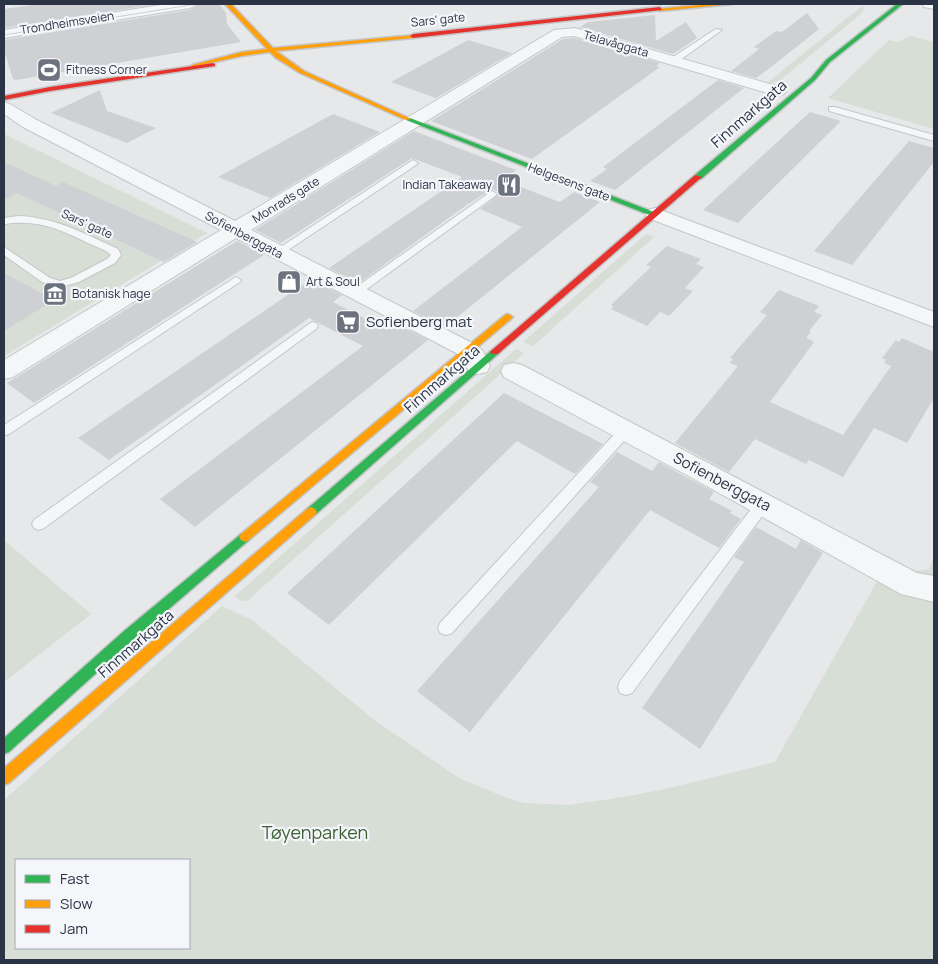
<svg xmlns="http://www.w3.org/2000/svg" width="938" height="964" font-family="Manrope,sans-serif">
	<rect width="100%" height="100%" fill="#e6e8ea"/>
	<g fill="#d6ded6" fill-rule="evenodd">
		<path d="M862,6L864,8L863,12L778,82L767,83Z"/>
		<path d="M911,36L934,42V129L828,98L889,40L898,42Z"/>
		<path d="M4,134L207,233L4,356Z"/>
		<path d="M646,234L654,237L533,346L523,342Z"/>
		<path d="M516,349L524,353L247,601H242L235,596Z"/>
		<path d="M4,540L91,614L4,682Z"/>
		<path d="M934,557V960H4V800L222,606L252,620L377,722L459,778L502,796L524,803L569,805L630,796L674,787L775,762L880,576L929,569ZM16,860H189V948H16Z"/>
	</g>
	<g fill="#ced0d3">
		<path d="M39,4H157L4,28V9Z"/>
		<path d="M199,4H219L226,13L227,24L241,42L16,80L13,79L4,50V40L190,10Z"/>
		<path d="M807,13L819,29L771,67L756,78L731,71L759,49L754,47L776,31L782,32Z"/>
		<path d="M655,15L656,41L686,22L697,38L673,54L580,27L588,22Z"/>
		<path d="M574,38L660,63L656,66L660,67L532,159L431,121L563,39Z"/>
		<path d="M468,40L512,53L436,98L391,82Z"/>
		<path d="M718,80L744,88L615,190L590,181L607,169L603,167Z"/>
		<path d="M100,90L107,111L156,128L127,143L51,113Z"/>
		<path d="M810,112L841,121L738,223L703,210Z"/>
		<path d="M333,114L380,132L270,198L218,177Z"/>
		<path d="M414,131L516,170L503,180L557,201L560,202L574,192L600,202L445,327L413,311L522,227L480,209L498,195V192L493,189L468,204L359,283L329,268L462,177L412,158L281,243L255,230Z"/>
		<path d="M909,141L934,148V162L852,265L814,251Z"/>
		<path d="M4,162L56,186L63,182L197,242L164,262L17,193L4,200Z"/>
		<path d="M237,241L264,255L34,403L7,383Z"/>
		<path d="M667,246L701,259L696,264L704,267L685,288L693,291L669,316L660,312L647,326L611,309L614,307L611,305L651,267L646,265Z"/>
		<path d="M4,273L54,300L4,331Z"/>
		<path d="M311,279L342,295L333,302L385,329L394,323L428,340L195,527L160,499L363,346L309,318L109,460L78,438Z"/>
		<path d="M779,290L819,306L814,312L822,315L809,331L811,332L806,338L814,342L770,402L843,435L891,366L884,363L886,360L882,358L896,340L899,342L902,338L934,352V398L907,443L874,428L843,477L809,460L806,464L755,439L729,472L675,443L738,366L730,363L733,359L730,358L767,315L760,312Z"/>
		<path d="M504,393L603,444L575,474L517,441L329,625L287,593Z"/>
		<path d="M617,452L652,471L659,462L684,476L714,492L709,499L732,511L730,513L741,519L719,548L650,510L470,732L417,691L599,487L590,482Z"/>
		<path d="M756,527L796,549L801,540L823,553L700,749L642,708L744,562L734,557Z"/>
	</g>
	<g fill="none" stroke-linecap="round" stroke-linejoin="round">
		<defs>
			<g id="lane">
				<path d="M716,29L722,30L676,63H670V59Z"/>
				<path d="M829,107H835L934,135V141L829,111Z"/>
				<path d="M413,160L418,163L416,165L282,254L278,255L273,252Z"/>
				<path d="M492,191L497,194L495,196L360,294H352L351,292L352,290Z"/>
				<path d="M18,216C55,217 85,234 118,249L121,255L115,263L79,282L60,287L42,282L4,255V247L50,278L60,281L71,278L107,259L111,255C106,250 97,247 90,244C60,229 38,219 4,224V218Z"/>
				<path d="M236,277L241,280L240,282L9,434L4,436V425Z"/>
				<path d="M312,322L316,323L318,326L316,329L44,528L39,530L34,528L32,524L34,520Z"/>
				<path d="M626,425L631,427L632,430L631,433L452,633L446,635L440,633L438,628L440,623L621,427Z"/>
				<path d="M763,498L768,500L770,504L768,508L632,693L626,695L620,693L618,687L620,681L758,500Z"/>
			</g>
			<g id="street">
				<path d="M167,4H197L190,8L4,38V30Z"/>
				<path d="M922,4H934V9L924,7Z"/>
				<path d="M575,28L784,88L786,91L784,94L778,96L574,36L562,37L251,230L476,345L483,351L490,366L487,372L478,374L469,372L460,355L236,238L13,377L4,379V360L221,230L23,127L4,114V102L10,104L35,119L235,221L554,30Z"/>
				<path d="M655,208L934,312V327L648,218L645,214L648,210Z"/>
				<path d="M513,363L522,365L917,573L934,576V602L901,594L685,474L504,377L501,371L504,365Z"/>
			</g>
			<g id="fast">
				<path d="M897,4H903L830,62L815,80L701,179H695V175L811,78L826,60Z"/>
				<path d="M406,118H410L659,214L652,216L406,120Z"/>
				<path d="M495,349L498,350L500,352L498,354L315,515H307L305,512L307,509L492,350Z"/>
				<path d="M245,532L249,534L251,537L249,540L134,639L9,752L4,754V738L124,631L241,534Z"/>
			</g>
			<g id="slow">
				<path d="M225,4H231L273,48L415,35V37L413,38L276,51L304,71L411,119L406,120L300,73L276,58L270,52L242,56L192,67V65L242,52L267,49Z"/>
				<path d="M710,4H733L660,11L657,9Z"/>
				<path d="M508,314L513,317L511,319L249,540L245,542L241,540L239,537L241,534L505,315Z"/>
				<path d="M311,507L315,509L317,512L315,515L9,783L4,785V768L307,509Z"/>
			</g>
			<g id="jam">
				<path d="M660,7L662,10L413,38L410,36L413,34Z"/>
				<path d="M213,63L215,64V66L50,91L4,100V96L50,87Z"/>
				<path d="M695,175L702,177L498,354H492L490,352L492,350Z"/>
			</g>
		</defs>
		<use href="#lane" stroke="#c4c6c8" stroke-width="2"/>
		<use href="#street" stroke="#c4c6c8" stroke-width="2"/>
		<use href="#fast" stroke="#c4c6c8" stroke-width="3"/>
		<use href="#slow" stroke="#c4c6c8" stroke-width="3"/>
		<use href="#jam" stroke="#c4c6c8" stroke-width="3"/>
		<use href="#lane" fill="#f5f6f7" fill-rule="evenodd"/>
		<use href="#street" fill="#f5f6f7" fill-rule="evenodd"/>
		<use href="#fast" fill="#30b455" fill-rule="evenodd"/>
		<use href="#slow" fill="#ff9f0a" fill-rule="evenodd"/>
		<use href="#jam" fill="#e5322d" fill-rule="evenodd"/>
		<path stroke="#cecfd2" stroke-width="1" d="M4,35L197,4"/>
	</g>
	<defs>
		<symbol id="stadium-square" viewBox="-11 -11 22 22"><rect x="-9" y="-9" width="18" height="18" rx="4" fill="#6c737f" stroke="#f4f6f9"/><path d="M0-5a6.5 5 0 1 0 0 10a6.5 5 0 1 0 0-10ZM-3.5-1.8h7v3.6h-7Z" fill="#fff"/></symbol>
		<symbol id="restaurant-square" viewBox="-11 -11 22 22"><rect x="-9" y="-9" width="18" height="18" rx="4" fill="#6c737f" stroke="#f4f6f9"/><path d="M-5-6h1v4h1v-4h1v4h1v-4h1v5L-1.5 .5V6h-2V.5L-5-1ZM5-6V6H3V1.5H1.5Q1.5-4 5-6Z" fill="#fff"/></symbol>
		<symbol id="shop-square" viewBox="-11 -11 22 22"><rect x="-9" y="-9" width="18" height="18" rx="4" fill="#6c737f" stroke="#f4f6f9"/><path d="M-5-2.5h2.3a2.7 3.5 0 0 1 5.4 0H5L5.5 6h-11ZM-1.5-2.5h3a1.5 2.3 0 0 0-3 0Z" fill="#fff"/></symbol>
		<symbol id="museum-square" viewBox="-11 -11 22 22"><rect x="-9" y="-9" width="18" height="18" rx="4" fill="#6c737f" stroke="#f4f6f9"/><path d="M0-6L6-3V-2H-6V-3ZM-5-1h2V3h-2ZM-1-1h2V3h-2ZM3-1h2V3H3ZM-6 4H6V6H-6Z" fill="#fff"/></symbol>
		<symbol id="supermarket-square" viewBox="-11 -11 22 22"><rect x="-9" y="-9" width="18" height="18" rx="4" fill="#6c737f" stroke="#f4f6f9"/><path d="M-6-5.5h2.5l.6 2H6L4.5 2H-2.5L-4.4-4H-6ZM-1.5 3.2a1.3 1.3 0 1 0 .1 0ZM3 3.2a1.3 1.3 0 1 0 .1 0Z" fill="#fff"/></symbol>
	</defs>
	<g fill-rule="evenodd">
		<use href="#stadium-square" x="35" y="56" width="28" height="28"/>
		<use href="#restaurant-square" x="495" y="171" width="28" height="28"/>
		<use href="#shop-square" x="275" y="268" width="28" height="28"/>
		<use href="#museum-square" x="41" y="280" width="28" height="28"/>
		<use href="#supermarket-square" x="334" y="308" width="28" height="28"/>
	</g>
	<g text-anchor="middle" stroke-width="4.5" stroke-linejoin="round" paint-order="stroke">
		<g font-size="12" fill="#2b3445" stroke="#f4f6f9">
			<text transform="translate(438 20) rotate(-6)" y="4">Sars' gate</text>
			<text transform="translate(67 23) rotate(-9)" y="4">Trondheimsveien</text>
			<text transform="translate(616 44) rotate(16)" y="4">Telavåggata</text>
			<text transform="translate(569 182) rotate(21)" y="4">Helgesens gate</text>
			<text transform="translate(286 200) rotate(-32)" y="4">Monrads gate</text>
			<text transform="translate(87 224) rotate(24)" y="4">Sars' gate</text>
			<text transform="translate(244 235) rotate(28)" y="4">Sofienberggata</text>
		</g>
		<g font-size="12" fill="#2b3445" stroke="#f4f6f9" text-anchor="start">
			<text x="66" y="74">Fitness Corner</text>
			<text x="492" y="189" text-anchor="end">Indian Takeaway</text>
			<text x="306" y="286">Art &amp; Soul</text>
			<text x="72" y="298">Botanisk hage</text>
		</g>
		<g font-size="15" fill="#2b3445" stroke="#f4f6f9">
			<text transform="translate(749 114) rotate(-41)" y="5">Finnmarkgata</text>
			<text transform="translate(442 379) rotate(-41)" y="5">Finnmarkgata</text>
			<text transform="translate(722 482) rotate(28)" y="5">Sofienberggata</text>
			<text transform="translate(136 644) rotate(-41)" y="5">Finnmarkgata</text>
		</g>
		<g font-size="15" fill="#2b3445" stroke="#f4f6f9" text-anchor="start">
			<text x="366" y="327">Sofienberg mat</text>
		</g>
		<g font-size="18" fill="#3f6138" stroke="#f4f6f9">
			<text x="315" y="839">Tøyenparken</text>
		</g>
	</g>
	<rect width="938" height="964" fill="none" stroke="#2b3445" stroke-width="10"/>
	<rect x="15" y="859" width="175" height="90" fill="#f4f6f9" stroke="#a4a8b1"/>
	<rect x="25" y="875" width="25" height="8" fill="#30b455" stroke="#a4a8b1"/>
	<text x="60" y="884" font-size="15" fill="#2b3445">Fast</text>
	<rect x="25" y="900" width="25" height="8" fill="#ff9f0a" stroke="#a4a8b1"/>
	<text x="60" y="909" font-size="15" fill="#2b3445">Slow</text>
	<rect x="25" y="925" width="25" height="8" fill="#e5322d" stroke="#a4a8b1"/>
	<text x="60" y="934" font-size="15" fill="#2b3445">Jam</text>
</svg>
